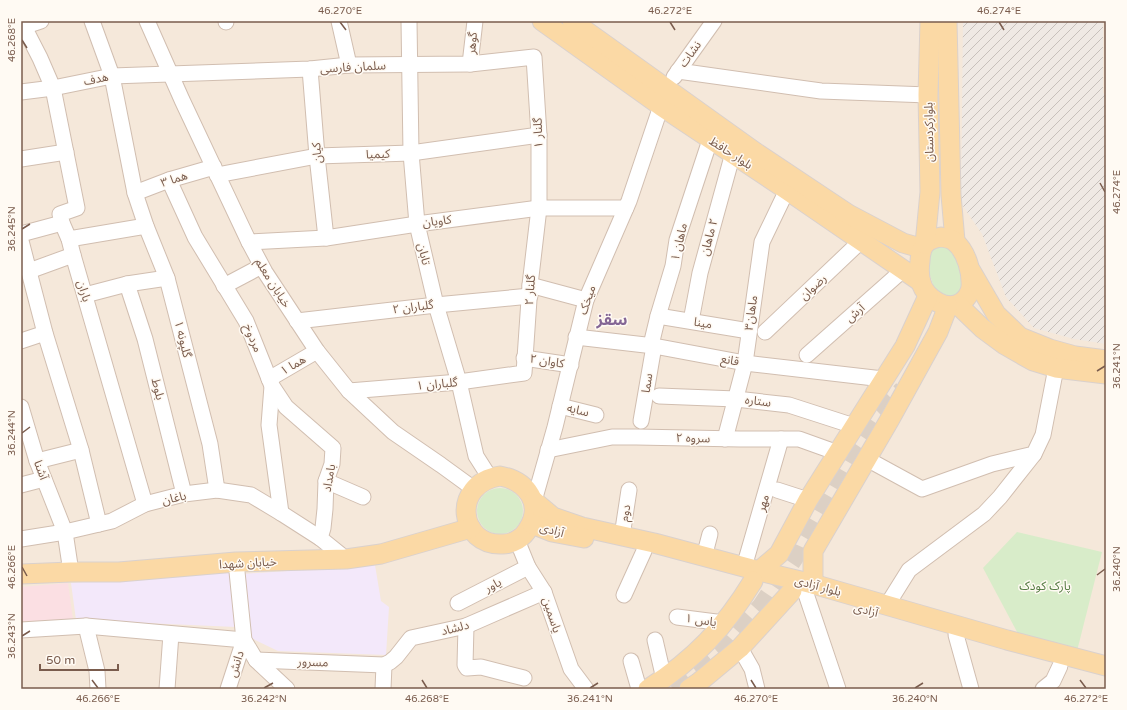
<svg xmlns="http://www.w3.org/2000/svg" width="1127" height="710" font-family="'Varela Round','Noto Sans Arabic',sans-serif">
	<defs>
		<pattern id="industrial-furrows" width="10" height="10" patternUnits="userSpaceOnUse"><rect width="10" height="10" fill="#efe9e4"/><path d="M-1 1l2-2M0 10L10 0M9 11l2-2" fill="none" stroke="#c7c0bb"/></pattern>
	</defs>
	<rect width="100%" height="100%" fill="#fdf6ec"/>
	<rect fill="#f5e8da" x="21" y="21" width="1085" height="668"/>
	<path fill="url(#industrial-furrows)" d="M963,21H1103V93L1106,94V344L1074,339L1034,328L1006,297L982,234L961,203Z"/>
	<g fill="#f3e8fa">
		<path d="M375,565L381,601L389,607L386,655L278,651L247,636L242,574Z"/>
		<path d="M230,570L236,627L76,620L71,583Z"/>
	</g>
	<path fill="#fbdfe3" d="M68,583L73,619L21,622V587Z"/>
	<g fill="#d8ecc9">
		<path d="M942,246L951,249L965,276L959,295L948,299L934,288L928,269L927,259L932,250Z"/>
		<circle cx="500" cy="511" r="23"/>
		<path d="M1017,532L1102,552L1076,655L1023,643L983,568Z"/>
	</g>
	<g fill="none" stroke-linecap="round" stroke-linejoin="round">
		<path stroke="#dcd0c4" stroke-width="19" stroke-dasharray="19 10" stroke-linecap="butt" d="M673,689L704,665L727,645L751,618L761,607L794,558L801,542L854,450L876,417L903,390"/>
		<defs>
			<g id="minor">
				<path d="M21,21L40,58L53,88L77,208L60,214L62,223L69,239L73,255L145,504"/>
				<path d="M92,21L112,76L135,193L146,226L167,278L210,444L217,490"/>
				<path d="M147,21L182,100L249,242L265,272L317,351L349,391L393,432L441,465L474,489"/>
				<path d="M226,21V22"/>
				<path d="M339,21L349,65"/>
				<path d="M409,21L411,153L417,224L436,305L459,382L476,456L490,478"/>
				<path d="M23,27L41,21"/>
				<path d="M470,64L475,21"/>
				<path d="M310,69L317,156L326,238"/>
				<path d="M678,71L821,91L928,95"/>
				<path d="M674,77L714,21"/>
				<path d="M21,92L53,88L112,76L310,69L349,65L470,64L534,57L539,135V208L530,285L524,373L459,382L349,391"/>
				<path d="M21,159L66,152"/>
				<path d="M217,175L317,156L411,153L539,135"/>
				<path d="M169,180L195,237L246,321L272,386L269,425L281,513"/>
				<path d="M135,193L169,180L214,167"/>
				<path d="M21,234L62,223"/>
				<path d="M69,239L146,226"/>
				<path d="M21,241L45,333L81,450L99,524"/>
				<path d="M249,242L326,238L417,224L539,208H626"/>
				<path d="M29,271L73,255"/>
				<path d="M127,284L145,339L184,494"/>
				<path d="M530,285L586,300"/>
				<path d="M224,286L256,269"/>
				<path d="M85,295L127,284L167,278"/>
				<path d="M658,316L749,331"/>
				<path d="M297,321L436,305L530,296"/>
				<path d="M691,321L700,273L733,153"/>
				<path d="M765,332L861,241"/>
				<path d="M576,337L654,346L745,363L883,379"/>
				<path d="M21,341L45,333"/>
				<path d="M651,345L658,316L673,266L677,240L710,140"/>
				<path d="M807,355L903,270"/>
				<path d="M524,358L571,365"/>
				<path d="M269,379L317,351"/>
				<path d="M272,386L286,407L333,448L332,464L326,481L325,509L323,528L320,538L346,559"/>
				<path d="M659,396L736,399L789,405L854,426"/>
				<path d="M560,406L596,415"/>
				<path d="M21,407L37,461L65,532L71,572"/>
				<path d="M641,421L654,346"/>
				<path d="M725,439L745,363L762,242L787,190"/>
				<path d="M548,450L612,437H636L740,439H799L838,453"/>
				<path d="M867,459L922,489L992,464L1034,454L1043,435L1056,368"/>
				<path d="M37,461L81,450"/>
				<path d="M326,481L363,497"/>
				<path d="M21,485L44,479"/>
				<path d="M777,490L808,500"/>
				<path d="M534,501L555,427L586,300L629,201L661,106"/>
				<path d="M622,536L629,490"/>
				<path d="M21,539L65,532L112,521L145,504L184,494L217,490L251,495L281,513L320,538"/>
				<path d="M517,540L528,567L544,592L571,669L586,689"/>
				<path d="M704,557L710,534"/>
				<path d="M236,562L244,640L256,660L287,689"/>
				<path d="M744,567L781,439"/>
				<path d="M806,594L838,689"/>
				<path d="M624,595L644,551"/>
				<path d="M458,603L528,567"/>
				<path d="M889,606V602L909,570L984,514L1000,497L1034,454"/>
				<path d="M677,617L724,623"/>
				<path d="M86,626L97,671L98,689"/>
				<path d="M466,626L465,665L467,668L481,667L524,678"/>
				<path d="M21,630L86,626L244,640L228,689"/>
				<path d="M956,635L971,689"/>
				<path d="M655,640L664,679"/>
				<path d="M740,648L752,669L757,689"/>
				<path d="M256,660L384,665L390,662L396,657L411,638L466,626L544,592"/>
				<path d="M631,661L639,689"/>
				<path d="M167,689L171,634"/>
				<path d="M383,689L384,665"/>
				<path d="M1043,689L1053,681L1060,666"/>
			</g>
			<g id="major">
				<path d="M542,21L661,106L787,190L921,282"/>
				<path d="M572,21L755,152L848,214L903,243L921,248"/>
				<path d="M947,21L951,195L955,241"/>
				<path d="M941,237C946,238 951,238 955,242C967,252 972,273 971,287C970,294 967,298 962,302C947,313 926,298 921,283C919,276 919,268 920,261C921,245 925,240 941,237Z"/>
				<path d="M925,244L930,192L928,95L930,21"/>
				<path d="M971,271L996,314L1020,337L1050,349L1075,356L1106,360"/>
				<path d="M958,305L982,328L1005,345L1033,361L1056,368L1106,374"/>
				<path d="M500,476C527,481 544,504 528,529C523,538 513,544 503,544C459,547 450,484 500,476Z"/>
				<path d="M534,501L553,517L582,527L654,543L759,571L813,584L1007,640L1106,666"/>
				<path d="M532,524L552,532L584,538"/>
				<path d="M759,571L779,554L808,500L905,346L928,296"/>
				<path d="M21,574L71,572H119L236,562L346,559L381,554L471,528"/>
				<path d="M813,584V551L890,419L938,332L948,306"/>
				<path d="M648,689C694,660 725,627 753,581"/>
				<path d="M689,689L698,683L740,648L792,591"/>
			</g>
		</defs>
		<use href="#minor" stroke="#d1beb0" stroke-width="17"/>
		<use href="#major" stroke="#dad1cd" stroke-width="21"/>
		<use href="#minor" stroke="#fff" stroke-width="15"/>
		<use href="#major" stroke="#fbd9a5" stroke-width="19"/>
	</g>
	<path fill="none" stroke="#7a5c4d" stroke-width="1.5" d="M340,22L346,30M670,22L675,30M999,22L1004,30M22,40L27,48M1100,183L1105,192M22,229L30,224M1097,371L1105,366M22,433L30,427M22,567L27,576M1097,575L1105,569M22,636L30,631M92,680L98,688M422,680L427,688M751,680L756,688M1080,680L1086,688M264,688L273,683M590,688L598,683M915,688L923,683"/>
	<g text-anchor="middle" stroke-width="3" stroke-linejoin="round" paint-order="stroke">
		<g font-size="12" fill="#7a5c4d" stroke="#fffaf3">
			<text transform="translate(472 43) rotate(-85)" y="4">گوهر</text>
			<text transform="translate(690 54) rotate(-54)" y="4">نشات</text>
			<text transform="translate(353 67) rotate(-3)" y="4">سلمان فارسی</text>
			<text transform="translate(96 79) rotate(-11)" y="4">هدف</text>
			<text transform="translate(929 132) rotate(-91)" y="4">بلوارکردستان</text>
			<text transform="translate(538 133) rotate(-92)" y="4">گلنار ۱</text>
			<text transform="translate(317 153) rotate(-96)" y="4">کیان</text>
			<text transform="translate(731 153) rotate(33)" y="4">بلوار حافظ</text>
			<text transform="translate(378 154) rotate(-2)" y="4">کیمیا</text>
			<text transform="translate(174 179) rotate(-18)" y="4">هما ۳</text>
			<text transform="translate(437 221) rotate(-7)" y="4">کاویان</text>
			<text transform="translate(709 237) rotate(-75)" y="4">٢ ماهان</text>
			<text transform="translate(679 242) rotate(-77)" y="4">ماهان ۱</text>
			<text transform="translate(424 254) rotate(76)" y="4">تابان</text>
			<text transform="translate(273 283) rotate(58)" y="4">خیابان معلم</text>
			<text transform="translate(813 287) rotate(-43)" y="4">رضوان</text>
			<text transform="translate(530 290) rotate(-86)" y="4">گلنار ۲</text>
			<text transform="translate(84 291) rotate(73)" y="4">باران</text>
			<text transform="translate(587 300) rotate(-71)" y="4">میخک</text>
			<text transform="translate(413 307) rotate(-7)" y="4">گلباران ۲</text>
			<text transform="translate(751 313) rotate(-82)" y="4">ماهان۳</text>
			<text transform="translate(855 313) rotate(-42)" y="4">آرش</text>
			<text transform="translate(703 323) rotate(9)" y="4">مینا</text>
			<text transform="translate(253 338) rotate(67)" y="4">مردوخ</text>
			<text transform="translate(183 339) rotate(76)" y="4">گلپونه ۱</text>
			<text transform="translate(730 360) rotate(11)" y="4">قانع</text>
			<text transform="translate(547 361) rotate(9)" y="4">کاوان ۲</text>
			<text transform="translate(293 365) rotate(-30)" y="4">هما ۱</text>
			<text transform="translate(647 383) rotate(-81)" y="4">سما</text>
			<text transform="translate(437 384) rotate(-5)" y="4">گلباران ۱</text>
			<text transform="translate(158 389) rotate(76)" y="4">بلوط</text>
			<text transform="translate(758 401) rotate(7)" y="4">ستاره</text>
			<text transform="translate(578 410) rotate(14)" y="4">سایه</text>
			<text transform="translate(693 438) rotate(1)" y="4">سروه ۲</text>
			<text transform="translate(41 470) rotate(70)" y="4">آشنا</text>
			<text transform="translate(329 478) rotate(-80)" y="4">بامداد</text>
			<text transform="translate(174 498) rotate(-13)" y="4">باغان</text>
			<text transform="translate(763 503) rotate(-74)" y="4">مهر</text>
			<text transform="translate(625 513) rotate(-81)" y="4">دوم</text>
			<text transform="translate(552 530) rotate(16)" y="4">آزادی</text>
			<text transform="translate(248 563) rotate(-3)" y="4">خیابان شهدا</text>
			<text transform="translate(493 585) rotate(-27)" y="4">یاور</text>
			<text transform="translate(818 586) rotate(15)" y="4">بلوار آزادی</text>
			<text transform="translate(866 610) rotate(15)" y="4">آزادی</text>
			<text transform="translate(552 615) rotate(72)" y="4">یاسمین</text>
			<text transform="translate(701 620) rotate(8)" y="4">یاس ۱</text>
			<text transform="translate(455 628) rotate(-14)" y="4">دلشاد</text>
			<text transform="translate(313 662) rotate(2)" y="4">مسرور</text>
			<text transform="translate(236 664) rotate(-72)" y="4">دانش</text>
		</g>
		<g font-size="12" fill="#537a41" stroke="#fffaf3">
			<text x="1045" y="590">پارک کودک</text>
		</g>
		<g font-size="16" font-weight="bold" fill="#846695" stroke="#fffaf3">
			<text x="612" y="325">سقز</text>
		</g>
	</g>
	<rect width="1127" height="710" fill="none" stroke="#fffaf3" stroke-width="44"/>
	<path d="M40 664v6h78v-6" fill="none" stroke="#7a5c4d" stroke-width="2"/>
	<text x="46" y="664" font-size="12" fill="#7a5c4d" stroke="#fffaf3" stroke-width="3" paint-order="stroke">50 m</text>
	<rect x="22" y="22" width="1083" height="666" fill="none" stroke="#7a5c4d" stroke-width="1.5"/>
	<g font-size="10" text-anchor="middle" fill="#7a5c4d">
		<text x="340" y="14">46.270°E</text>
		<text x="670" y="14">46.272°E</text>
		<text x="999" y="14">46.274°E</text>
		<text transform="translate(11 40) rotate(-90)" y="4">46.268°E</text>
		<text transform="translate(1116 192) rotate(-90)" y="4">46.274°E</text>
		<text transform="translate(11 229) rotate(-90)" y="4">36.245°N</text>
		<text transform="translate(1116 366) rotate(-90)" y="4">36.241°N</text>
		<text transform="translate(11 433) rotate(-90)" y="4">36.244°N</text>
		<text transform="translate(11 567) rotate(-90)" y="4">46.266°E</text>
		<text transform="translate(1116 569) rotate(-90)" y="4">36.240°N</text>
		<text transform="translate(11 636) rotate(-90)" y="4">36.243°N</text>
		<text x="98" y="702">46.266°E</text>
		<text x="264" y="702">36.242°N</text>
		<text x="427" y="702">46.268°E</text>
		<text x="590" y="702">36.241°N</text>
		<text x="756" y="702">46.270°E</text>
		<text x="915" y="702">36.240°N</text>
		<text x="1086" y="702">46.272°E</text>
	</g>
</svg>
